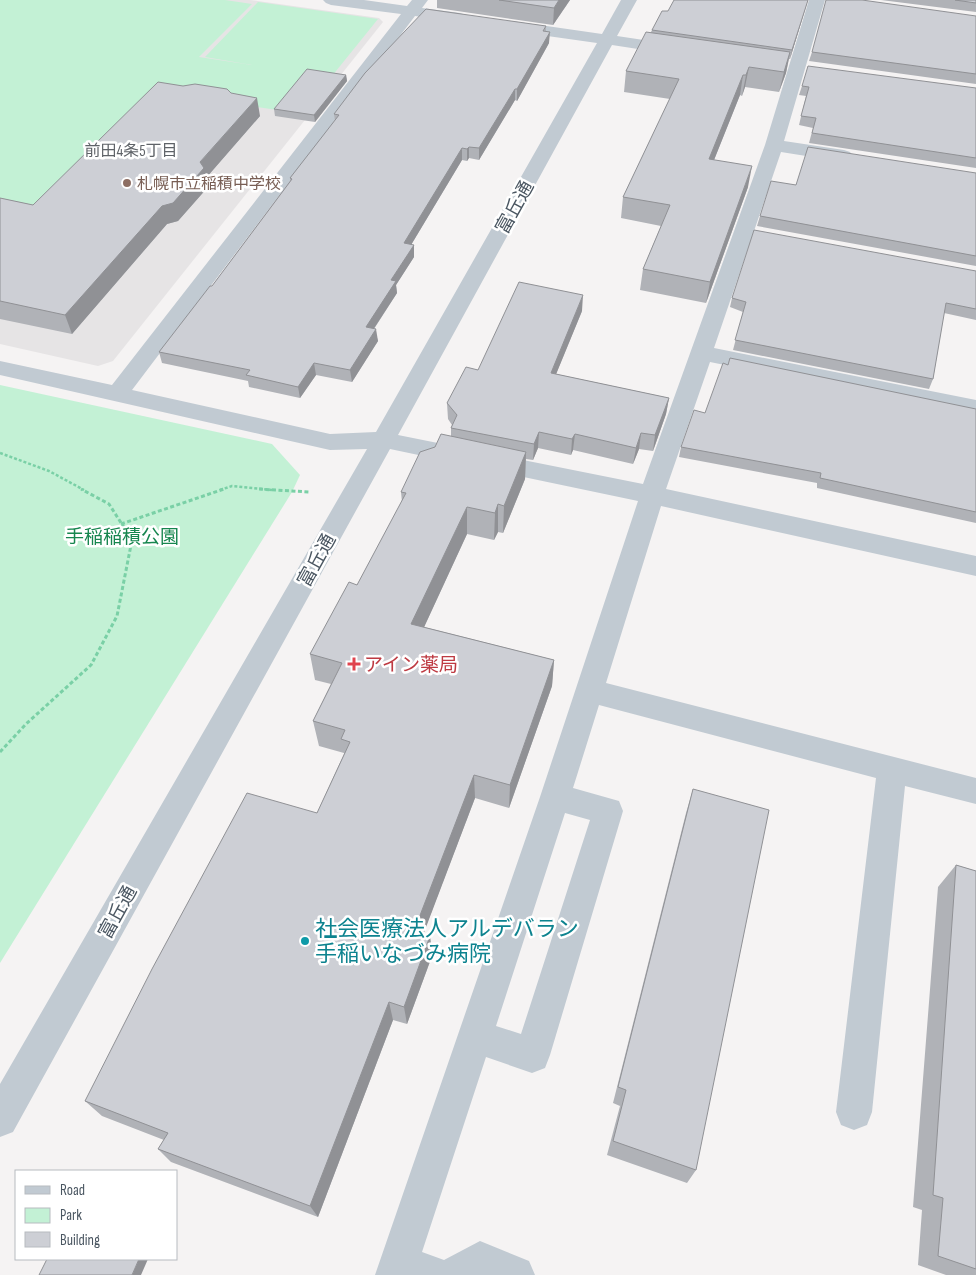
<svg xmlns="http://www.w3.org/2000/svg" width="976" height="1275" font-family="'Sofia Sans Condensed','Noto Sans JP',sans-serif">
	<rect width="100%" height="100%" fill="#f5f3f3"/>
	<path fill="#e6e4e5" d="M0,0H250L379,18L383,22L113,361L98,366L0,344Z"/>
	<g fill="#c3f1d5">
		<path d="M0,0H225L252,4L199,57L252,65L205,57L258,2L378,19L332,76L277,110L157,92L40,210L0,202Z"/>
		<path d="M0,385L272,444L300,475L292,492L0,963Z"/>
	</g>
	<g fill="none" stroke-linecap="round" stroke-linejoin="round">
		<g stroke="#7ad0a6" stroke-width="2.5" stroke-dasharray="3 2" stroke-linecap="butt">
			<path d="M0,453L49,471L84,490"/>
			<path d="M220,490L232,486L272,490"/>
		</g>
		<g stroke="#7ad0a6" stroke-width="3" stroke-dasharray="4 2.5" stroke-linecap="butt">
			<path d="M259,489L309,492"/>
			<path d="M121,524L224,489"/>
			<path d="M0,752L26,724L91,665L117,616L132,540L109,504L81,489"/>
		</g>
		<path fill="#c1cad2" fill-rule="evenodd" d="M323,0H364L407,6L412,0H428L422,8L460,13L466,15L468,18L466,21L460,23L415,16L132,390L330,434L376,432L597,43L512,31L506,29L504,26L506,23L512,21L602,34L621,0H637L617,36L677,45L683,47L685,50L683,53L677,55L612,45L398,435L643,484L765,145L809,0H825L784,141L844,150L850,152L853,156L850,160L844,162L781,152L714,348L976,400V416L710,362L666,489L976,556V576L661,506L606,683L976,778V804L905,786L872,1112L867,1125L854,1130L841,1125L836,1112L876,778L599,705L573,788L619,801L623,811L550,1055L545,1068L532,1073L486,1057L422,1252L444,1260L480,1241L529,1261L535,1275H375L540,797L638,501L390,449L13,1132L0,1137V1084L367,449L330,450L0,375V361L112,385L401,14L331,5L326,3ZM565,813L590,820L521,1034L496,1026Z"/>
	</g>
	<g fill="#b0b2b7">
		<path d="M437,0H570L553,25L437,8Z"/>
		<path d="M808,0L790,59H789L786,73L779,92L745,87L742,96L740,95L714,160L748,187L706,303L640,290L643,269L661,226L621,218L623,197L670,99L624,92L626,71L651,32L652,30L668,11Z"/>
		<path d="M881,0H976V12Z"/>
		<path d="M976,16V84L809,61L812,52Z"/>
		<path d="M546,26V31L549,43L517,101L515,100L479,160L469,158L467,161L462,160L411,245H414V257L396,285L397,293L374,329L378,341L352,382L316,375L300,398L249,387L248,381L162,363L159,352L212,286L290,181V178L335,121L334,114Z"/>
		<path d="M346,75L347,81L315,122L275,116L274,109Z"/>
		<path d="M802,86L976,88V168L809,143L813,128L799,125L806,96L799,95Z"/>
		<path d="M231,93L260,116L206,178L208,187L178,221L167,224L72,334L0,319V198L33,205Z"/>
		<path d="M976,173V266L757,226L760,216L796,185Z"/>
		<path d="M976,271V320L944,313L933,379L929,389L733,350L743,312L730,307L732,298Z"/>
		<path d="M582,311L556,374L669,398L666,414L653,451L639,449L633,464L573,450L571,455L538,448L533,460L526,459L525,479L503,533L498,532L494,540L467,534L424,627L554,660L552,686L509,808L475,798L423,934L430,936L432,956L407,1024L393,1020L318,1217L171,1162L158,1149L164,1140L102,1116L85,1101L317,813L344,754V753L319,746L313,721L331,684L315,680L310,654L357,585L402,502L401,492L435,447L451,436V428L452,425L448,419L447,403L478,370Z"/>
		<path d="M976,409V523L817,488V483L679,457L681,447L705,413Z"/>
		<path d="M693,789L696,1170L687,1183L607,1155L620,1106L613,1103L686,813Z"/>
		<path d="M956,865L976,871V1275H946L918,1265L922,1210L913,1207L938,887Z"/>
	</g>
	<g fill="#909195">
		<path d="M559,0H570L553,25L554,8Z"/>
		<path d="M808,0L790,59L792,50Z"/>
		<path d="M550,32L549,43L517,101V89Z"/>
		<path d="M790,52L786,73L779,92L784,72Z"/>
		<path d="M749,67L745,87L742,96L746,75Z"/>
		<path d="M346,75L347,81L315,122L314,115Z"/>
		<path d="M743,75L740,95L706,180L709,159Z"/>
		<path d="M515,89V100L479,160V148Z"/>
		<path d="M257,98L260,116L206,178L208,187L178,221L167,224L72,334L65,315Z"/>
		<path d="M469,147V158L467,161V149Z"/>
		<path d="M462,148V160L405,255L404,243Z"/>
		<path d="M752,166L748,187L706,303L710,282Z"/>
		<path d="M414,245V257L396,285L397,293L367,339L366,327L391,280Z"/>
		<path d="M583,295L582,311L550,389L551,373Z"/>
		<path d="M376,329L378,341L352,382L350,370Z"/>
		<path d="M314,363L316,375L300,398L298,387Z"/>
		<path d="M669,398L666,414L653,451L655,435Z"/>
		<path d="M539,432L538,448L533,460L534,444Z"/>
		<path d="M641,433L639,449L633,464L636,448Z"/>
		<path d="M575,434L573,450L571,455L572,439Z"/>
		<path d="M526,452L525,479L503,533L504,506Z"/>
		<path d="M498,504V532L494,540L495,513Z"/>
		<path d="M467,507V534L414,649L411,624Z"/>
		<path d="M554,660L552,686L509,808L510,785Z"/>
		<path d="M474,775L475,798L417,951L414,931Z"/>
		<path d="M430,936L432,956L407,1024L404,1007Z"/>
		<path d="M389,1002L393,1020L318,1217L310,1206Z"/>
		<path d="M139,1259H148L141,1275H132Z"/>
	</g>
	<g fill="#cdcfd5" stroke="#909195">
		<path d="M499,0H559L554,8Z"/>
		<path d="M674,0H808L792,50L652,30L662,11H668Z"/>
		<path d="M826,0H862L976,16V74L812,52Z"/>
		<path d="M955,0H976V3Z"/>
		<path d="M426,9L546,26L543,31L550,32L517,89H515L479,148L469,147L467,149L462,148L404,243L414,245L391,280L396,281L366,327L376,329L350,370L314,363L298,387L246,375L250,370L159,352L210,286H212L292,179L290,178L339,115L334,114L365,73Z"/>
		<path d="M646,32L790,52L784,72L749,67L746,75H743L709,159L752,166L710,282L643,269L670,205L623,197L679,79L626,71Z"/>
		<path d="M808,66L976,88V158L812,133L816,118L801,116L809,87L802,86Z"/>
		<path d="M307,69L346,75L314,115L274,109Z"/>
		<path d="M158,82L183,86L195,84L227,89L231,93L257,98L200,162L204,168L173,203L162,206L65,315L0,301V198L33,205Z"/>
		<path d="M808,147L976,173V256L760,216L771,181L796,185Z"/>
		<path d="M754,230L976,271V309L946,303L933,379L735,340L746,302L732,298Z"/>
		<path d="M519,282L583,295L551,373L669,398L655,435L641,433L636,448L575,434L572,439L539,432L534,444L451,428L457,415L447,403L466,367L478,370Z"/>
		<path d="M730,358L976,409V512L820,478L821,473L681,447L694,410L705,413L723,363L728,365Z"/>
		<path d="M441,434L526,452L504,506L498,504L495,513L467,507L411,624L554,660L510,785L474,775L414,931L430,936L404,1007L389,1002L310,1206L158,1149L168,1133L85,1101L152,969L247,793L317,813L350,742L341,739L345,730L313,721L342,663L310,654L349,582L357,585L406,493L401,492L420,452L435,447Z"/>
		<path d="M693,789L769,810L696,1170L613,1141L626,1090L618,1087Z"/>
		<path d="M956,865L976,871V1269L938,1256L943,1198L933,1195Z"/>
		<path d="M47,1259H139L132,1275H39Z"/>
	</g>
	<circle fill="#8d6e63" stroke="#fff" stroke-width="2" cx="127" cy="183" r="5"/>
	<path fill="#e0444e" stroke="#fff" stroke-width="2" d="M351.5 656.5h5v5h5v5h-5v5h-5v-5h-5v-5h5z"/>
	<circle fill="#0f9aa8" stroke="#fff" stroke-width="2" cx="305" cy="941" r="5"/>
	<g text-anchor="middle" stroke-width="5" stroke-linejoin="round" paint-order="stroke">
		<g font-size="16" fill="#5f6368" stroke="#fff">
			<text x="131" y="156">前田4条5丁目</text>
		</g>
		<g font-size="16" fill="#785e54" stroke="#fff" text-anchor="start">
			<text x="137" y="189">札幌市立稲積中学校</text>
		</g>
		<g font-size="19" fill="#4a5661" stroke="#fff">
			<text transform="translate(514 207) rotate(-61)" y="7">富丘通</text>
			<text transform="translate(316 560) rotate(-61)" y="7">富丘通</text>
			<text transform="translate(117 912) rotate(-61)" y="7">富丘通</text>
		</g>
		<g font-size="19" fill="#17864f" stroke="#fff">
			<text x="122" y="543">手稲稲積公園</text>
		</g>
		<g font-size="19" fill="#be3a42" stroke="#fff" text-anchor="start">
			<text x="364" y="671">アイン薬局</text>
		</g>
		<g font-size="22" fill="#0d838f" stroke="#fff" text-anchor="start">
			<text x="315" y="936">社会医療法人アルデバラン<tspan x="315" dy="25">手稲いなづみ病院</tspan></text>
		</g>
	</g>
	<rect x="15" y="1170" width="162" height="90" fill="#ffffff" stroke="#b7bbc0"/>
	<rect x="25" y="1186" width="25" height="8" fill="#c1cad2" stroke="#b7bbc0"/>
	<text x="60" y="1195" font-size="15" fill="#4a5661">Road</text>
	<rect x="25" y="1208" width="25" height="15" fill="#c3f1d5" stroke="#b7bbc0"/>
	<text x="60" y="1220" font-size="15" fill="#4a5661">Park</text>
	<rect x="25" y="1232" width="25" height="15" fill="#cdcfd5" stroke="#b7bbc0"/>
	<text x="60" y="1245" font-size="15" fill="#4a5661">Building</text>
</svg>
